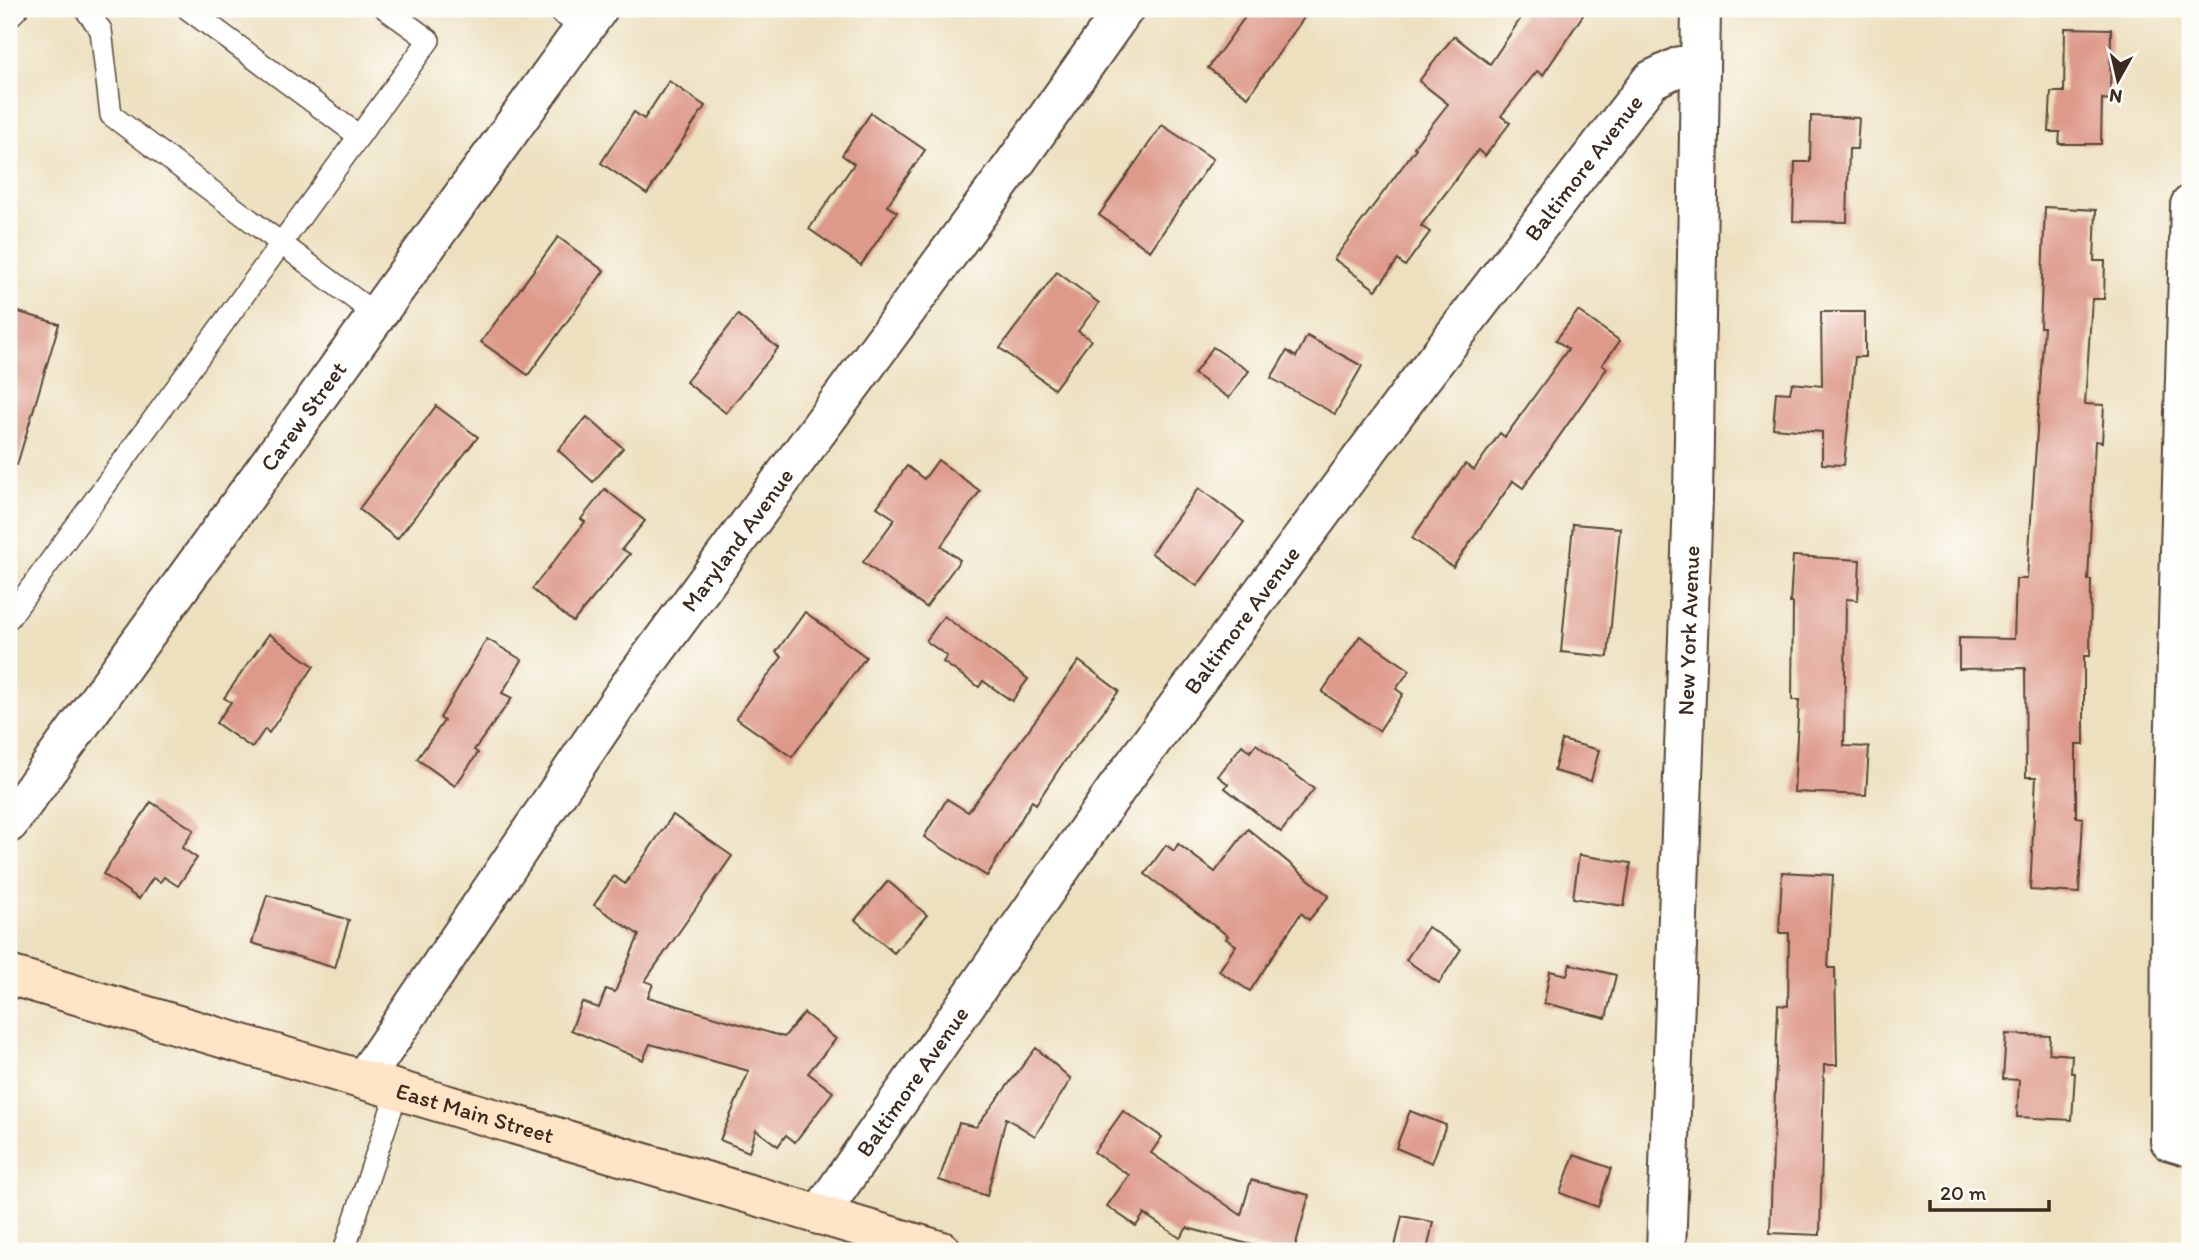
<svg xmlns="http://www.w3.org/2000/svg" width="2199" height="1260" font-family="Itim,sans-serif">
	<rect width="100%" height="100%" fill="#fdfcf7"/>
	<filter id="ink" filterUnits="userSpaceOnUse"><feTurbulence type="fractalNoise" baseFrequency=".0143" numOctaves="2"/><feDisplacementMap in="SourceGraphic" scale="14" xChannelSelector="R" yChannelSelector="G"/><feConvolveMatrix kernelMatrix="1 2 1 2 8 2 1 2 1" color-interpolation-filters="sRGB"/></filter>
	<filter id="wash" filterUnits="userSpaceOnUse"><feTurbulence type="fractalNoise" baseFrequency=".00686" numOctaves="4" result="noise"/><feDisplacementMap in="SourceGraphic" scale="28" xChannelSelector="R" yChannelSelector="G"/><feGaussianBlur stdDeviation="1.57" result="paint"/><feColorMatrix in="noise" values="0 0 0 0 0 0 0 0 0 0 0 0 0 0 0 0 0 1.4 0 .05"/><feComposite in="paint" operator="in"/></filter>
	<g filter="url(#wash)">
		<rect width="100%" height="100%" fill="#ede0bf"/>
		<g id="blocks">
			<g fill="#dd9989">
				<path d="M1251,9H1310L1248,97L1208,68Z"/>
				<path d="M1527,9H1587L1543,75L1537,71L1501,116L1510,123L1485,156L1478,150L1421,226L1430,232L1405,266L1398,260L1376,290L1334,259L1416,148L1414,147L1448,104L1419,81L1454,36L1490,64Z"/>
				<path d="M2065,28L2111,29L2110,100L2102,99L2101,144H2059L2060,132H2049L2051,92H2064Z"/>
				<path d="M669,81L705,106L647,194L601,163L634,112L644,119Z"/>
				<path d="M871,113L925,150L887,206L897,212L861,265L809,229L854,164L842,155Z"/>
				<path d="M1811,116L1859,118L1857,149H1849L1847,222L1793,221L1795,162H1810Z"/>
				<path d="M1162,125L1213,159L1150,251L1099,215Z"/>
				<path d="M2045,207L2096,210L2094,261H2105L2104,299H2092L2085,404L2104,405L2102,442L2095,441L2088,580H2091L2090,656H2084V745H2076V817L2083,818L2079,893L2030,890L2036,777H2026L2025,668L1959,669V638L2014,639L2016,579H2027L2044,327H2040Z"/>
				<path d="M558,237L604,271L528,375L481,342Z"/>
				<path d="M1057,272L1099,303L1078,331L1091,340L1054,389L1000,348Z"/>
				<path d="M9,309L59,324L17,465L9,464Z"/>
				<path d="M1578,311L1620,341L1602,365L1607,368L1523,488L1513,481L1453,567L1412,538L1465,464L1474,470L1500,433L1505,437L1568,349L1556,340Z"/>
				<path d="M1821,312H1865V357H1855L1844,465L1822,464V432L1773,428L1776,392L1790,393L1792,383L1822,386Z"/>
				<path d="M738,315L778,348L726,413L686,382Z"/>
				<path d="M1307,336L1362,366L1335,414L1271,378L1287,351L1296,357Z"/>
				<path d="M1213,347L1249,371L1229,398L1194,374Z"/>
				<path d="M436,406L478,437L397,539L359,509Z"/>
				<path d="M587,417L623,448L593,482L558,450Z"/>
				<path d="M938,460L980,491L941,546L960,560L926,607L863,562L895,519L877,507L907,466L924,479Z"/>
				<path d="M1199,488L1244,522L1197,586L1151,553Z"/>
				<path d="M605,489L645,521L622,549L630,554L573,622L532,589L585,522L581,519Z"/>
				<path d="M1573,524L1620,528L1608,657L1561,652Z"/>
				<path d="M1793,556L1860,560L1858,600L1846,599L1844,746L1869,747L1866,795L1794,792L1799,700H1792L1793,603H1790Z"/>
				<path d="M805,612L866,657L792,757L736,718L782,657L776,652Z"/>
				<path d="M944,616L1028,679L1012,701L983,681L979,687L943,662L947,656L926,641Z"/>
				<path d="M269,634L314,666L269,733L265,729L252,748L216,723L231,702L224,698Z"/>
				<path d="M1360,636L1410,670L1396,689L1403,694L1379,731L1322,692Z"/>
				<path d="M487,639L522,660L502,693L512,698L474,750L478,753L455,786L417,759L444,721L440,718Z"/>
				<path d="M1079,661L1119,691L1061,766L1036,804L1032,801L987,876L924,837L947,799L968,812Z"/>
				<path d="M1562,740L1599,750L1591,781L1554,771Z"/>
				<path d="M1256,744L1314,789L1281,832L1225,788L1228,784L1218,776L1242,745L1250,752Z"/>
				<path d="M151,802L194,830L182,848L197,858L178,886L164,877L160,882L153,878L139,899L103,874Z"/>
				<path d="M673,815L732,856L645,981L653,984L648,997L784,1037L804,1013L836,1039L808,1073L833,1092L795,1142L786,1135L778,1146L756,1130L749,1152L720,1140L749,1071L650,1044L643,1060L571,1030L582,1002L599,1008L606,989L615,992L639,935L594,905L614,876L625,884Z"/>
				<path d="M1248,829L1329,896L1309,920L1301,913L1250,991L1219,971L1236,945L1226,939L1228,936L1145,874L1166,845L1174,851L1178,844L1215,872Z"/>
				<path d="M1579,855L1631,863L1624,906L1573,898Z"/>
				<path d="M1782,872L1833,875L1828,968H1835L1837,1065H1824L1820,1235L1770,1233L1778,1005L1788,1006L1789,933H1779Z"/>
				<path d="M888,881L927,915L894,953L855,920Z"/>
				<path d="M267,895L349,920L335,968L252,943Z"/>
				<path d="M1428,927L1461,949L1439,983L1406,960Z"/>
				<path d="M1570,964L1616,975L1606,1018L1544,1003L1550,971L1567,975Z"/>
				<path d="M2006,1034L2050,1036L2049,1053L2072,1055L2071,1073H2075L2072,1120L2017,1117L2019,1080L2003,1079Z"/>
				<path d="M1036,1048L1071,1079L1035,1136L1006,1118L987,1196L939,1180L959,1123L976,1127Z"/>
				<path d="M1123,1111L1162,1137L1151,1153L1241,1215L1251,1180L1309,1195L1294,1251H1275L1187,1228L1180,1238L1144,1214L1136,1226L1107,1206L1129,1175L1094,1152Z"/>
				<path d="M1410,1111L1446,1125L1432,1163L1396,1148Z"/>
				<path d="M1574,1155L1611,1168L1598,1207L1560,1193Z"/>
				<path d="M1402,1216L1433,1222L1427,1251H1394Z"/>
			</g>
		</g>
	</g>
	<g filter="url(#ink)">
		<use href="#blocks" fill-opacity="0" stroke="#564536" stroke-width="2"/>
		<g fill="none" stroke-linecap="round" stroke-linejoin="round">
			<defs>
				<g id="service">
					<path d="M85,9L101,30L111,115L376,315"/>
					<path d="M188,9L359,136"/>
					<path d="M556,9L584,29"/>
					<path d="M9,17L17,9"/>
					<path d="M9,618L429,40L386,9"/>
					<path d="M344,1251L398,1089"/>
				</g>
				<g id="minor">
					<path d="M2190,205L2171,863L2170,1141L2190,1147"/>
					<path id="s1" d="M364,1079L628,688L1015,163L1124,9"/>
					<path id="s2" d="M819,1215L1117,788L1417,384L1651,80L1680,66L1698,67"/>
					<path id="s3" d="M1666,1251L1693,498L1701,9"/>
				</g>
				<g id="tertiary">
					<path id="s4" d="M9,823L598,9"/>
				</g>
				<g id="secondary">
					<path id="s5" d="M9,975L942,1251"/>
				</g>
			</defs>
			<use href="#service" stroke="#564536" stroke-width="24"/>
			<use href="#minor" stroke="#564536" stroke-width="42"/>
			<use href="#tertiary" stroke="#564536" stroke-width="42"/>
			<use href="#secondary" stroke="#564536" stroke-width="42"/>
			<use href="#service" stroke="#fff" stroke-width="21"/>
			<use href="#minor" stroke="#fff" stroke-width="38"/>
			<use href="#tertiary" stroke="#fff" stroke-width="38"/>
			<use href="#secondary" stroke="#ffe4c6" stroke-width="38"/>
		</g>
	</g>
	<g text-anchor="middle" stroke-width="6" stroke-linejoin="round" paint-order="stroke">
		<g font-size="23" fill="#3b2a1e" stroke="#fdfcf7">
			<text dy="8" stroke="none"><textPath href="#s2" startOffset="1297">Baltimore Avenue</textPath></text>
			<text dy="8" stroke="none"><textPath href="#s4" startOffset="502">Carew Street</textPath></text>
			<text dy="8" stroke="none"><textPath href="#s1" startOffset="656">Maryland Avenue</textPath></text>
			<text dy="8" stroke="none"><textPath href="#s2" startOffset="730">Baltimore Avenue</textPath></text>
			<text dy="8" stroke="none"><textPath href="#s3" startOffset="621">New York Avenue</textPath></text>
			<text dy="8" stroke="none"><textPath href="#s2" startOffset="163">Baltimore Avenue</textPath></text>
			<text dy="8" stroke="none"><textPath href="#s5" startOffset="486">East Main Street</textPath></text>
		</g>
	</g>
	<rect width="2199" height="1260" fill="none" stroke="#fdfcf7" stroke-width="35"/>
	<g transform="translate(2118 80) rotate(188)" stroke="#fdfcf7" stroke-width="5" paint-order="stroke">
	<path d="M0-5L12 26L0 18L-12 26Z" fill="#3b2a1e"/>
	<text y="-10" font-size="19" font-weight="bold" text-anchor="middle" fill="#3b2a1e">N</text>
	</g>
	<path d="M1930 1200v10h119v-10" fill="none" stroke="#3b2a1e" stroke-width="3.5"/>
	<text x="1940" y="1200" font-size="21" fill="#3b2a1e" stroke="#fdfcf7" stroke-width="5" paint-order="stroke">20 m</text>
</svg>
